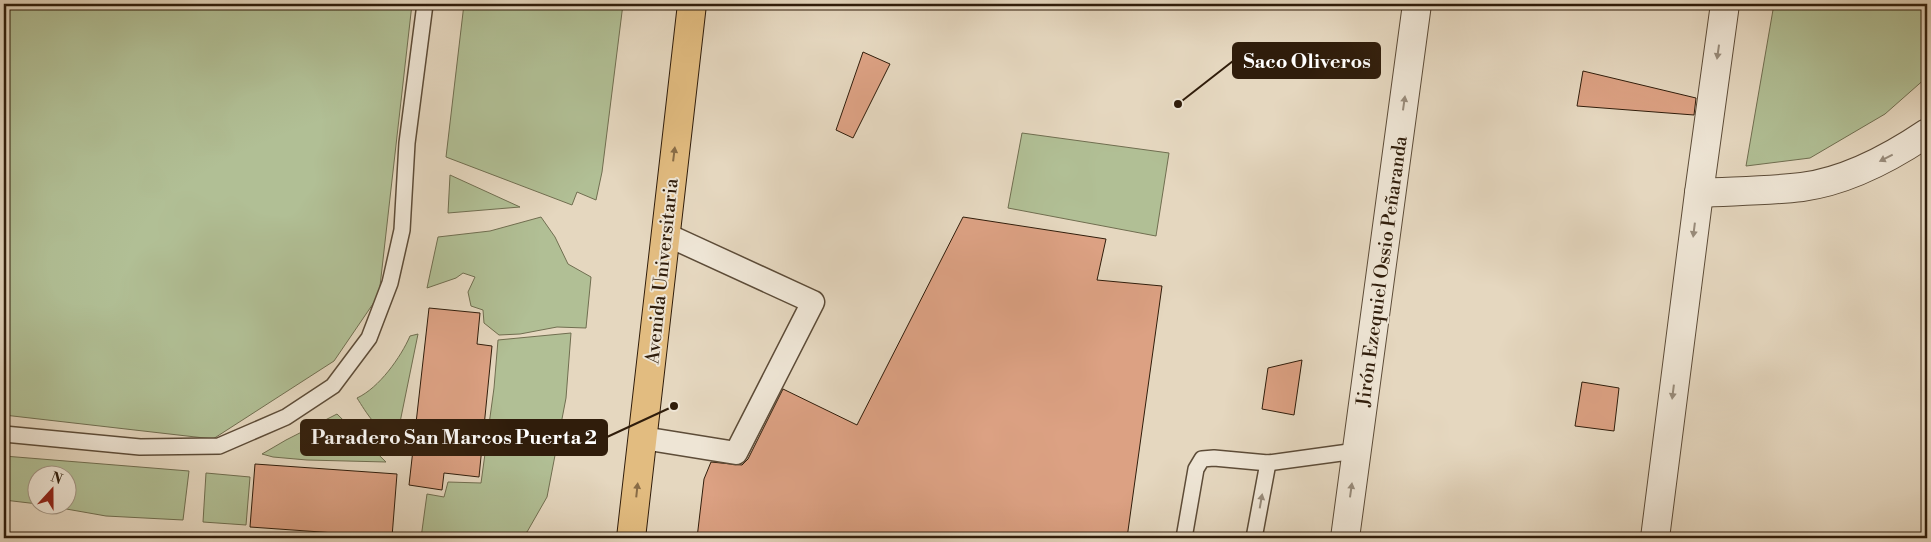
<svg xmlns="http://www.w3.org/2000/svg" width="1931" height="542" font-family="'Libre Bodoni',serif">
	<rect width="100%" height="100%" fill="#e5d7bf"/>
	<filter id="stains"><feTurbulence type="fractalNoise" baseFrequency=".004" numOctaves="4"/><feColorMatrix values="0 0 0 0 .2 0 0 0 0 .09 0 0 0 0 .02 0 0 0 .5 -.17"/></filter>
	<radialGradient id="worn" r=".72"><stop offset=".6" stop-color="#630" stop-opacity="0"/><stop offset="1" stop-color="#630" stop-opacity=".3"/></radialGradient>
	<g fill="#b1bf95" stroke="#706e50">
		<path d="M4,4H412L379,295L334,361L213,439L4,415Z"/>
		<path d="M464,4H623L602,172L596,200L577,192L572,205L446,157Z"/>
		<path d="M1774,4H1927V77L1885,114L1810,158L1746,166Z"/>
		<path d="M1022,133L1169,153L1156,236L1008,208Z"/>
		<path d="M450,175L520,207L448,213Z"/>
		<path d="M541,217L555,237L568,264L591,277L586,328L557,327L520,334L499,335L484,323L483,310L471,306L468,292L475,277L463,273L456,278L427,288L438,237L490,231Z"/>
		<path d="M571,333L566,398L547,497L527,532L516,538H421L427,494L444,497L448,482L481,483L494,388L498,340Z"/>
		<path d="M418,334L397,437C379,435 366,412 357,398C379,388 401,357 410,336Z"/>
		<path d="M337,414L386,462L307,460L273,457L262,454L286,440Z"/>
		<path d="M4,456L189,471L183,520L106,516L38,504H68V474H38V504L4,500Z"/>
		<path d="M206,473L250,477L246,525L203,522Z"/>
	</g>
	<g fill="#dca183" stroke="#301d0b">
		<path d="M863,52L890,64L853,138L836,130Z"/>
		<path d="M1583,71L1696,98L1694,115L1577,106Z"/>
		<path d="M963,217L1106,239L1097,280L1162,286L1127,538H697L704,479L711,462L742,465L748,459L783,389L857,425Z"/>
		<path d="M429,308L480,313L477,344L492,346L479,477L444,473L442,490L409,485Z"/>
		<path d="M1302,360L1294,415L1262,409L1268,368Z"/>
		<path d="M1582,382L1619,388L1614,431L1575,426Z"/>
		<path d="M255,464L397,474L392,537L250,527Z"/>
	</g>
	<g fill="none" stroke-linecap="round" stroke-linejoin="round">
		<defs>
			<g id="service">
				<path d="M4,434L140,447L219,446L286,417L333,386L369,338L390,283L402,230L407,143L425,4"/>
				<path d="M1184,538L1196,469L1202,459L1214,458L1268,463L1356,451"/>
				<path d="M1254,538L1268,463"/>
			</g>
			<path id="pedestrian" d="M643,438L736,453L813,302L665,234"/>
			<g id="minor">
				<path d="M1699,193C1733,191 1768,191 1802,187C1847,181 1890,158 1927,133"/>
				<path d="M1345,538L1417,4"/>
			</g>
			<path id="tertiary" d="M1655,538L1699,193L1725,4"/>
			<path id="primary" d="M631,538L692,4"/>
		</defs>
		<use href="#service" stroke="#5d4c38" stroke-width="18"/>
		<use href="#pedestrian" stroke="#5d4c38" stroke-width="25"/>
		<use href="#minor" stroke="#5d4c38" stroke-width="30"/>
		<use href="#tertiary" stroke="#5d4c38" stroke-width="30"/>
		<use href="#primary" stroke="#301d0b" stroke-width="30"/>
		<use href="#service" stroke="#eee5d5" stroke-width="15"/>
		<use href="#pedestrian" stroke="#eee5d5" stroke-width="22"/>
		<use href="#minor" stroke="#eee5d5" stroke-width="28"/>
		<use href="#tertiary" stroke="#eee5d5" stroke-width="28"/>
		<use href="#primary" stroke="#e2bc80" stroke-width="28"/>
	</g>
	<defs><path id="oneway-solid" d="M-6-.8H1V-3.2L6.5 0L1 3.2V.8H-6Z" transform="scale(1.25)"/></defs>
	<g fill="#988b7a">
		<use href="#oneway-solid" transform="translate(1718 52) rotate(98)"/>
		<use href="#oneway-solid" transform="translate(1404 103) rotate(-82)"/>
		<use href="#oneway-solid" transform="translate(1886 158) rotate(153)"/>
		<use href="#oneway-solid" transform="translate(1694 230) rotate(97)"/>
		<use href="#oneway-solid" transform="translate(1673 392) rotate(97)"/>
		<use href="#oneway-solid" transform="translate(1351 490) rotate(-82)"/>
		<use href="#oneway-solid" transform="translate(1261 501) rotate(-80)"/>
	</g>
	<g fill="#896c46">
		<use href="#oneway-solid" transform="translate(674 154) rotate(-83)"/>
		<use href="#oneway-solid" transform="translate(637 490) rotate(-84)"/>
	</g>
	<g text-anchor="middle" stroke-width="4" stroke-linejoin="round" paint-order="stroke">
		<g font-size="19" fill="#301d0b" stroke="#eee5d5">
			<text transform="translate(661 271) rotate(-84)" y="7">Avenida Universitaria</text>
			<text transform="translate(1381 271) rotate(-82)" y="7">Jirón Ezequiel Ossio Peñaranda</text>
		</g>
	</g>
	<path fill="none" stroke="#301d0b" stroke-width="2" d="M1178 104L1233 61M674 406L607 437"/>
	<g fill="#301d0b" stroke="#eee5d5" stroke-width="2">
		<circle cx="1178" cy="104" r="5"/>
		<circle cx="674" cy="406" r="5"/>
	</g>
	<g fill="#301d0b" stroke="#301d0b" stroke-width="2">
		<rect x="1233" y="43" width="147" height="35" rx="5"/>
		<rect x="301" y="420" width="306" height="35" rx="5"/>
	</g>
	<g font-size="20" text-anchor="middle" font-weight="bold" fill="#fff">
		<text x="1307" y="68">Saco Oliveros</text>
		<text x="454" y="444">Paradero San Marcos Puerta 2</text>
	</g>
	<rect width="1931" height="542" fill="none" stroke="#e5d7bf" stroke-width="20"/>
	<rect x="5" y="5" width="1921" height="532" fill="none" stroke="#301d0b" stroke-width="2.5"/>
	<rect x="10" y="10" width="1911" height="522" fill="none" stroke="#301d0b"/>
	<g transform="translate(52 490) rotate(21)"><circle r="24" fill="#eee5d5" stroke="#a29584"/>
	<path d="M0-4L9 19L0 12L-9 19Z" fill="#8f2418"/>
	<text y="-8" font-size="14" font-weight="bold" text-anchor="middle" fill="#301d0b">N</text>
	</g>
	<rect width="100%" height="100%" filter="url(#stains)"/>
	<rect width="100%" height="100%" fill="url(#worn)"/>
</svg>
